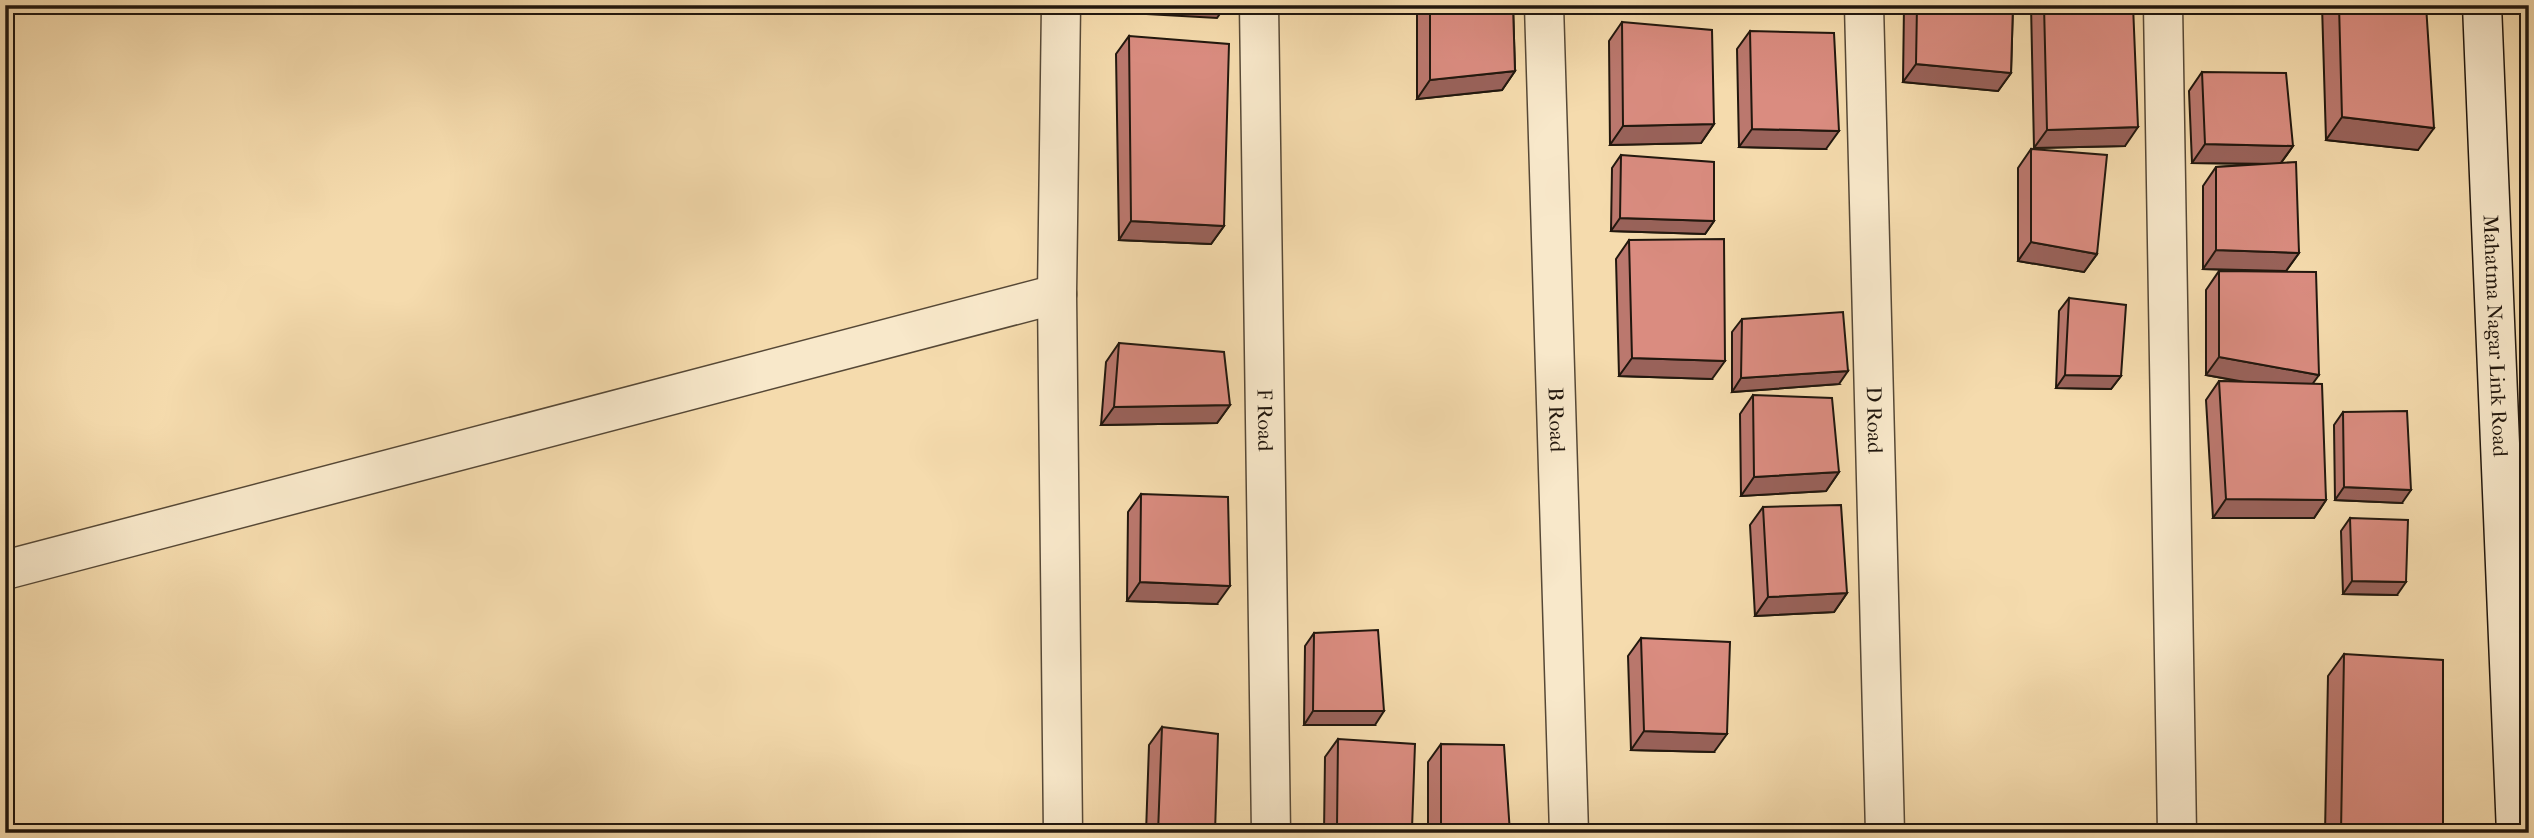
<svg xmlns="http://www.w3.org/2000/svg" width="2534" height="838" font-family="'IM FELL French Canon',serif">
	<rect width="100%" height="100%" fill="#f5dbad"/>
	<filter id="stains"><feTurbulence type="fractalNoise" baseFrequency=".00286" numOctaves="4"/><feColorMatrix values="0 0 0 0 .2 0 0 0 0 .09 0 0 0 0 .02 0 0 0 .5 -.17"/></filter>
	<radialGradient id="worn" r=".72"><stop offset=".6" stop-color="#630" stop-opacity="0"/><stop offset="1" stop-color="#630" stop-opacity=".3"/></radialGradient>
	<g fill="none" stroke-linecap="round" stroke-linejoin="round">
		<defs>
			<g id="street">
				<path d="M1061,5L1057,294L1063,833"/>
				<path id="s1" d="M1259,5L1271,833"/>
				<path id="s2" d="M1544,5L1569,833"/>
				<path id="s3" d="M1864,5L1885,833"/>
				<path d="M2163,5L2177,833"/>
				<path d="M5,570L1057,294"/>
			</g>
			<g id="secondary">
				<path id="s4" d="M2482,5L2516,833"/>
			</g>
		</defs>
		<use href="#street" stroke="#564836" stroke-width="41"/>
		<use href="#secondary" stroke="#21170e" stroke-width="41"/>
		<use href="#street" stroke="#f8e8ca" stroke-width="38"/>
		<use href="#secondary" stroke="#f8e8ca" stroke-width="38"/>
	</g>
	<g fill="#bb786e" stroke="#21170e" stroke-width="2">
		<path d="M1417,5H1513L1515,71L1502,90L1417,99Z"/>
		<path d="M1904,5H2013L2011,73L1998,91L1903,82Z"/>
		<path d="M2031,5H2133L2125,146L2034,148Z"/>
		<path d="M2322,5H2426L2418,150L2326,140Z"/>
		<path d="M1622,22L1714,124L1701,143L1610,145L1609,41Z"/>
		<path d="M1750,31L1826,149L1739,147L1737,49Z"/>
		<path d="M1129,36L1224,226L1211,244L1119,240L1116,54Z"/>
		<path d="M2202,72L2293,146L2281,163L2299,253L2286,271L2203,269V186L2216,167L2267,164L2192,163L2189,91Z"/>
		<path d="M2031,149L2097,254L2084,272L2018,261V168Z"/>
		<path d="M1621,155L1714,221L1705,234L1611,231L1612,168Z"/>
		<path d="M1629,240L1712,379L1619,376L1616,259Z"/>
		<path d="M2219,271L2313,383L2326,500L2314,518H2213L2206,400L2219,381L2243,382L2206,375V290Z"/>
		<path d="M2069,298L2121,376L2111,389L2056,388L2059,311Z"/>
		<path d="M1742,319L1839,384L1732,392V332Z"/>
		<path d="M1119,343L1230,405L1217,423L1101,425L1106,362Z"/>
		<path d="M1753,395L1839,472L1826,491L1741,496L1740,414Z"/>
		<path d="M2343,412L2402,503L2335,500L2334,425Z"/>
		<path d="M1141,494L1217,604L1127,601L1128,512Z"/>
		<path d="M1763,507L1847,593L1834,612L1755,616L1750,525Z"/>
		<path d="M2350,518L2397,595L2343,594L2341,531Z"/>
		<path d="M1314,633L1375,725H1304L1305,646Z"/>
		<path d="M1641,638L1714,752L1631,750L1628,656Z"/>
		<path d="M2344,654L2443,833H2325L2328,676Z"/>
		<path d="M1162,727L1215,833H1146L1149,745Z"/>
		<path d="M1338,739L1412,829L1410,833H1324L1325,757Z"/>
		<path d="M1441,744L1510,833H1428V762Z"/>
	</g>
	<g fill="#99625a" stroke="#21170e" stroke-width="2">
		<path d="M1116,5H1226L1217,18L1112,12Z"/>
		<path d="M1916,64L2011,73L1998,91L1903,82Z"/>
		<path d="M1515,71L1502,90L1417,99L1430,80Z"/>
		<path d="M2342,117L2434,128L2418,150L2326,140Z"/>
		<path d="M1714,124L1701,143L1610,145L1623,126Z"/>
		<path d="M2138,127L2125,146L2034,148L2047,130Z"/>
		<path d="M1752,129L1839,131L1826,149L1739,147Z"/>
		<path d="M2205,144L2293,146L2280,164L2192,163Z"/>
		<path d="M1620,218L1714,221L1705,234L1611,231Z"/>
		<path d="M1131,221L1224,226L1211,244L1119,240Z"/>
		<path d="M2031,242L2097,254L2084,272L2018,261Z"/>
		<path d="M2216,250L2299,253L2286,271L2203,269Z"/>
		<path d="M2219,357L2319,375L2306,393L2206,375Z"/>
		<path d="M1632,358L1725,361L1712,379L1619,376Z"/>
		<path d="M1848,371L1839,384L1732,392L1741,378Z"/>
		<path d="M2065,375L2121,376L2111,389L2056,388Z"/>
		<path d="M1230,405L1217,423L1101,425L1114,407Z"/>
		<path d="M1839,472L1826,491L1741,496L1754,477Z"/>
		<path d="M2344,487L2411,490L2402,503L2335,500Z"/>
		<path d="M2226,499L2326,500L2314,518H2213Z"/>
		<path d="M2352,581L2406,582L2397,595L2343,594Z"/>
		<path d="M1140,582L1230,586L1217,604L1127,601Z"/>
		<path d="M1847,593L1834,612L1755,616L1768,597Z"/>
		<path d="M1313,711H1384L1375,725H1304Z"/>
		<path d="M1644,731L1727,734L1714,752L1631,750Z"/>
		<path d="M1337,827L1412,829L1410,833H1333Z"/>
	</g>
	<g fill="#da8c80" stroke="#21170e" stroke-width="2">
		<path d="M1430,5H1513L1515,71L1430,80Z"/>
		<path d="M1917,5H2013L2011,73L1916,64Z"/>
		<path d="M2044,5H2133L2138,127L2047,130Z"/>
		<path d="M2339,5H2426L2434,128L2342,117Z"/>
		<path d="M1622,22L1712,30L1714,124L1623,126Z"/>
		<path d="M1750,31L1834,33L1839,131L1752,129Z"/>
		<path d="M1129,36L1229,44L1224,226L1131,221Z"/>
		<path d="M2202,72L2286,73L2293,146L2205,144Z"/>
		<path d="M2031,149L2107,155L2097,254L2031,242Z"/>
		<path d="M1621,155L1714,162V221L1620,218Z"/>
		<path d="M2296,162L2299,253L2216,250V167Z"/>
		<path d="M1724,239L1725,361L1632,358L1629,240Z"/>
		<path d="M2219,271L2316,272L2319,375L2219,357Z"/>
		<path d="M2069,298L2126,305L2121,376L2065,375Z"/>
		<path d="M1843,312L1848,371L1741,378L1742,319Z"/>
		<path d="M1119,343L1224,352L1230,405L1114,407Z"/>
		<path d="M2219,381L2322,384L2326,500L2226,499Z"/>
		<path d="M1753,395L1832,398L1839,472L1754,477Z"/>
		<path d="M2407,411L2411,490L2344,487L2343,412Z"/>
		<path d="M1141,494L1228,497L1230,586L1140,582Z"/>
		<path d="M1841,505L1847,593L1768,597L1763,507Z"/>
		<path d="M2350,518L2408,520L2406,582L2352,581Z"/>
		<path d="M1378,630L1384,711H1313L1314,633Z"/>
		<path d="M1641,638L1730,642L1727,734L1644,731Z"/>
		<path d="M2344,654L2443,660V833H2341Z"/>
		<path d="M1162,727L1218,734L1215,833H1158Z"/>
		<path d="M1338,739L1415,744L1412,829L1337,827Z"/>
		<path d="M1441,744L1504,745L1510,833H1441Z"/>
	</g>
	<g text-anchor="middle" stroke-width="7" stroke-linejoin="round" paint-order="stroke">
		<g font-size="21" fill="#21170e" stroke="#f8e8ca">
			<text dy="7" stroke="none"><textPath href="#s4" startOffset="331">Mahatma Nagar Link Road</textPath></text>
			<text dy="7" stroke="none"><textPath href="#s1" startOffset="415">F Road</textPath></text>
			<text dy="7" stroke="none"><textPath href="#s2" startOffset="415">B Road</textPath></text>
			<text dy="7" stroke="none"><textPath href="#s3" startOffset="415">D Road</textPath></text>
		</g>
	</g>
	<rect width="2534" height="838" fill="none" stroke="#f5dbad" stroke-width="28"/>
	<rect x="7" y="7" width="2520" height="824" fill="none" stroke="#21170e" stroke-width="3.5"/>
	<rect x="14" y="14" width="2506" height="810" fill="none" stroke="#21170e" stroke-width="2"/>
	<rect width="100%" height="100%" filter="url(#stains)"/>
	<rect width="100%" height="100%" fill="url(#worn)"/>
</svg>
